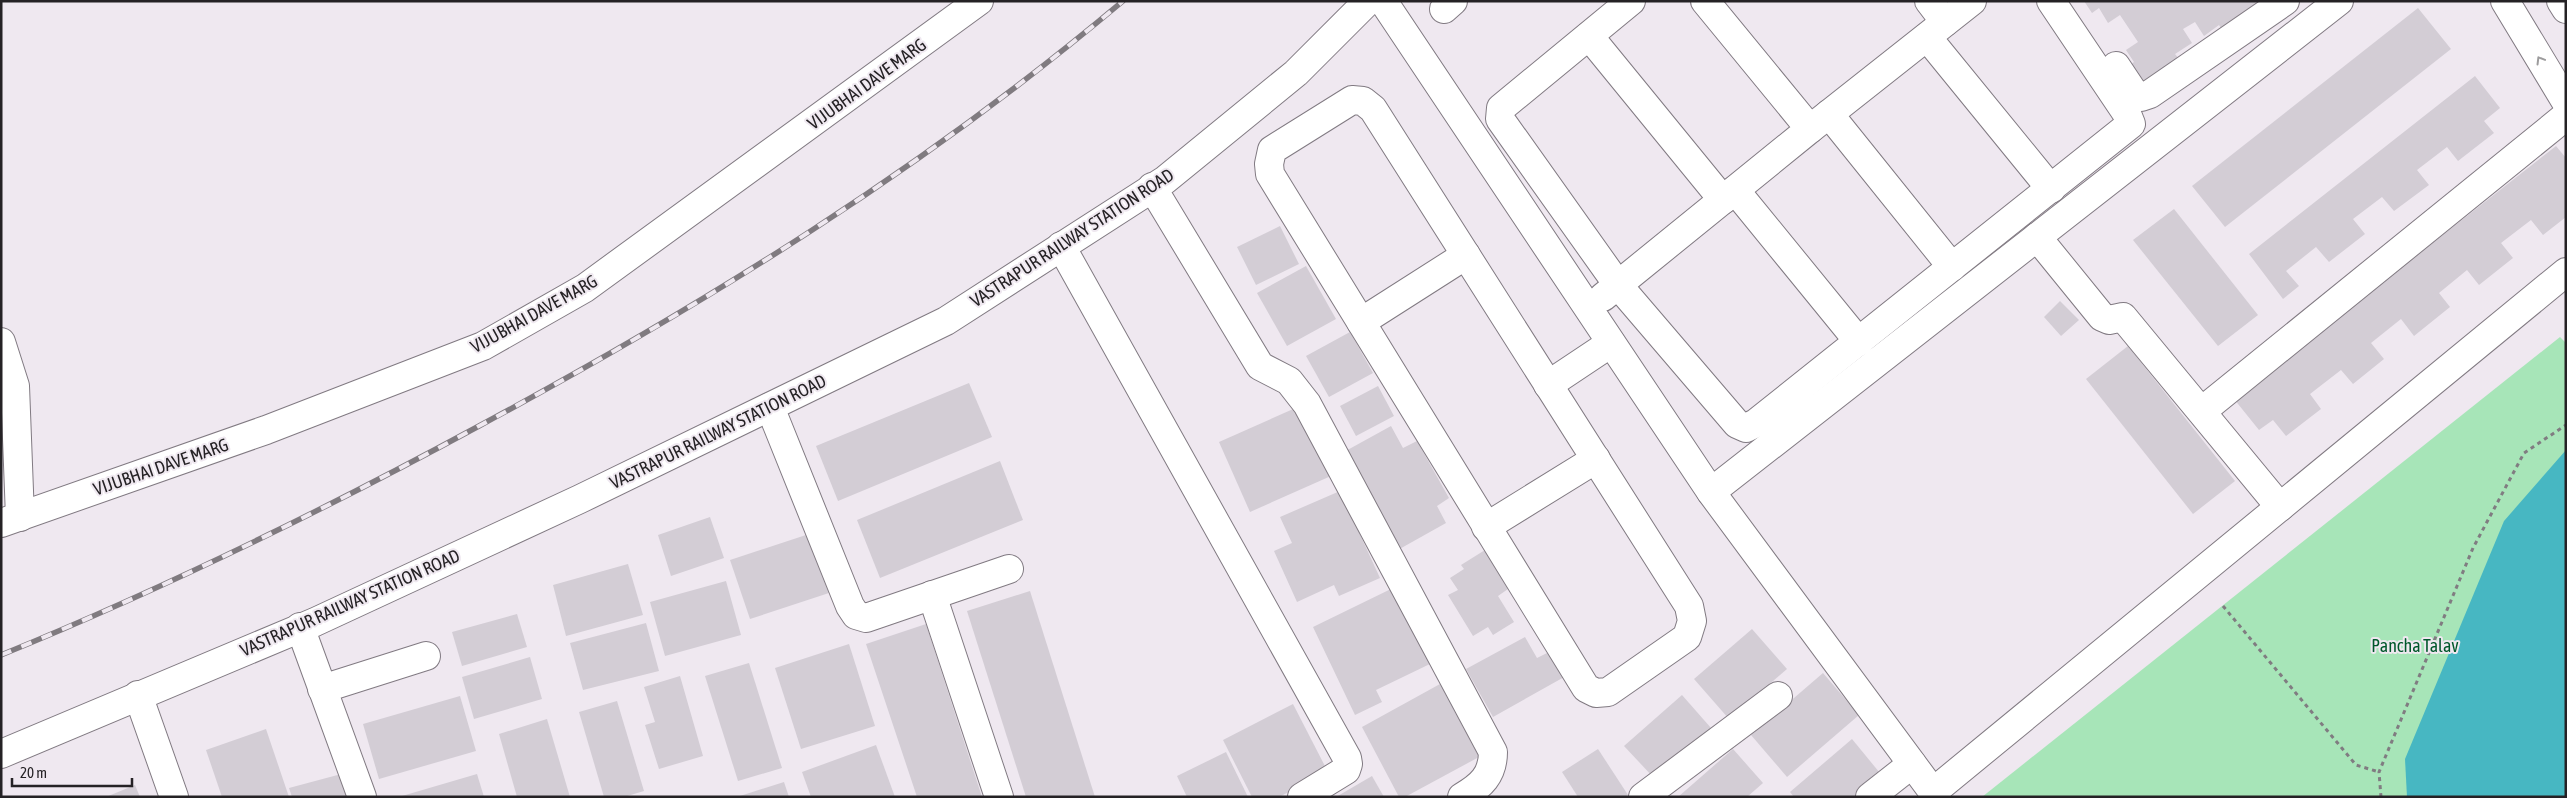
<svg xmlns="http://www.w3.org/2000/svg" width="2567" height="798" font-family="'Asap Condensed',sans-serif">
	<rect width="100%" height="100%" fill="#efe8f0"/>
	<path fill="#a7e5b8" d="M2560,337L2566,343V797H1982Z"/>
	<path fill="#47b7c2" d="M2566,450V797H2407L2405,759L2504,521Z"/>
	<g fill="#d3cdd5">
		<path d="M2084,1H2269L2223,31L2219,25L2204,36L2195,22L2183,29L2192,43L2175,54L2179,59L2139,85L2127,67L2134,62L2126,50L2138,42L2120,15L2108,23L2099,8L2092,13Z"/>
		<path d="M2418,8L2451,49L2225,227L2192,186Z"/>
		<path d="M2475,76L2500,108L2484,121L2494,133L2458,161L2447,147L2417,170L2429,185L2394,211L2382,197L2353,219L2365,234L2329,262L2316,247L2286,271L2299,286L2283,299L2249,254Z"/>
		<path d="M2556,146L2566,158V217L2543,235L2531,220L2501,243L2513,258L2479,285L2467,270L2439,293L2450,307L2414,336L2401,319L2371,343L2384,359L2353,384L2341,370L2310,394L2321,409L2286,436L2273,420L2259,430L2234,399Z"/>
		<path d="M2174,209L2258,315L2218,346L2133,240Z"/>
		<path d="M1280,226L1299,264L1256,285L1237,247Z"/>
		<path d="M1306,266L1336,319L1287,346L1257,293Z"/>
		<path d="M2060,301L2079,320L2061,336L2044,317Z"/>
		<path d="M1350,332L1373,373L1329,397L1306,356Z"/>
		<path d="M2128,346L2235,481L2193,514L2086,379Z"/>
		<path d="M969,383L992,437L838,501L816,446Z"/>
		<path d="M1378,386L1394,416L1356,436L1340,406Z"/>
		<path d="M1300,406L1331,476L1250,512L1219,442Z"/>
		<path d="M1391,426L1403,448L1417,441L1449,498L1437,506L1446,523L1396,551L1342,453Z"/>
		<path d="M1000,461L1023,520L880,578L857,520Z"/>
		<path d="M1340,491L1380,578L1339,596L1334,585L1297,602L1274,551L1292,543L1280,517Z"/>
		<path d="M710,517L724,558L671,576L658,535Z"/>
		<path d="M812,533L832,592L750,619L730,560Z"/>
		<path d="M1485,550L1508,589L1498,596L1514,622L1493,635L1488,627L1473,636L1448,595L1458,590L1450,578L1464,569L1461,565Z"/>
		<path d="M628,564L643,615L566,636L553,585Z"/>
		<path d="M726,581L741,635L665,656L650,602Z"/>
		<path d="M1395,587L1432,663L1376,690L1382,702L1355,715L1313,627Z"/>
		<path d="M1030,591L1095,797H1026L967,611Z"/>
		<path d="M517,614L527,647L462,666L452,632Z"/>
		<path d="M646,623L659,671L583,690L570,643Z"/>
		<path d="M926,624L982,797H917L866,644Z"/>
		<path d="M1752,629L1787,669L1729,719L1694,679Z"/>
		<path d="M1525,637L1537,658L1551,651L1566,676L1493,717L1466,669Z"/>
		<path d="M849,644L875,726L801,749L775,668Z"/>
		<path d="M530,657L542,699L474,719L462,677Z"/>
		<path d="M749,663L782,768L738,781L705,676Z"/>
		<path d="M1823,673L1859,715L1787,777L1751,735Z"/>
		<path d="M680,676L703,756L659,769L645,725L655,722L644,687Z"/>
		<path d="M1440,684L1479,757L1405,797H1399L1362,727Z"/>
		<path d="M1682,695L1711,728L1654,778L1624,746Z"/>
		<path d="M460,696L476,751L379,779L363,724Z"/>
		<path d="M617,701L644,791L624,797H604L579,712Z"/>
		<path d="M1293,704L1328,772L1279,797H1252L1223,740Z"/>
		<path d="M547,719L570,797H517L499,734Z"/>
		<path d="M266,729L289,797H222L206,750Z"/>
		<path d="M1852,739L1884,778L1862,797H1794L1790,792Z"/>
		<path d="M876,745L895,797H811L802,772Z"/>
		<path d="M1598,749L1628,795L1625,797H1578L1562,772Z"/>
		<path d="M1733,749L1763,783L1747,797H1678Z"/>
		<path d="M1226,752L1248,797H1187L1177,776Z"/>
		<path d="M345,773L352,797H292L289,788Z"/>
		<path d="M477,774L484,797H402V796Z"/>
		<path d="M1372,776L1384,797H1336Z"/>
		<path d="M784,782L789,797H740V796Z"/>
		<path d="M135,785L140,797H106Z"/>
	</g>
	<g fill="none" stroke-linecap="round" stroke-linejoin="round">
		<defs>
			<g id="minor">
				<path d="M1383,1L1711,492L1933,792"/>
				<path d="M1631,1L1501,108L1500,119L1618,285L1737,424L1746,428L1756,423L2131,124L2127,114L2051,1"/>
				<path d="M1929,1L1945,22"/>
				<path d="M2505,1L2566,102"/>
				<path d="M2561,1L2566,9"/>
				<path d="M1444,9L1453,1"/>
				<path d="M1589,36L1723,200"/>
				<path d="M1927,37L2051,189"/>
				<path d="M2116,66L2134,93L2141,97L2150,94L2285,1"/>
				<path d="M1352,100L1363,101L1373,109L1689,606L1692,621L1687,637L1608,692L1596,693L1586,688L1270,174L1269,164L1272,150Z"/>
				<path d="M1829,114L1952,267"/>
				<path d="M1810,129L1972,1"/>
				<path d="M1152,187L1260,366L1289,381L1307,404L1493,752C1493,775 1481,786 1462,797"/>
				<path d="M1735,190L1859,342"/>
				<path d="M2037,237L2102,317L2109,320L2123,317L2280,507"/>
				<path d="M1061,246L1347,758L1348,764L1346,770L1302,797"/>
				<path d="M1603,297L1810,129L1705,1"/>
				<path d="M1361,322L1466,255"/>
				<path d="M1,342L15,386L20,517"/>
				<path d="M1548,385L1611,343"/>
				<path d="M770,407L850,606L856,615L866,618L1009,569"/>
				<path d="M2202,411L2566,116"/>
				<path d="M1711,492L2339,1"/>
				<path d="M1,523L266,430L483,346L585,288L979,1"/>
				<path d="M1486,527L1596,459"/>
				<path d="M932,595L999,797"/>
				<path d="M300,627L362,797"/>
				<path d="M322,689L426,656"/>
				<path d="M138,695L174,797"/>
				<path d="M1,754L315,622L580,499L946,321L1165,180L1296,73L1368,1"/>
				<path d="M1643,797L1778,696"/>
				<path d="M1870,797L1912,764"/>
				<path d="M1937,797L1933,792L2566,272"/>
			</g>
		</defs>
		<use href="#minor" stroke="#817a82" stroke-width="30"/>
		<g stroke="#807c81" stroke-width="3" stroke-dasharray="4 4" stroke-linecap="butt">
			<path d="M2223,606L2356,765L2379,772"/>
			<path d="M2381,797L2379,772L2473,548L2524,453L2566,425"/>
		</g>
		<use href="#minor" stroke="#fff" stroke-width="28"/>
		<defs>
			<path id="rail" d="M1,655C165,588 324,510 479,426C706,304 926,167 1123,1"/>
		</defs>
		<use href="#rail" stroke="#807b80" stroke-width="5.5"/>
		<use href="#rail" stroke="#efe8f0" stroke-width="4" stroke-dasharray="11" stroke-linecap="butt"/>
	</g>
	<defs><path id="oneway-chevron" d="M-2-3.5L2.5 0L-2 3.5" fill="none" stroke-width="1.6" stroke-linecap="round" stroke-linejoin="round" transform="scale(1.25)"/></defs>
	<use stroke="#9d9c9d" href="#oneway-chevron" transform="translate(2540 60) rotate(-121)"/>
	<g text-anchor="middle" stroke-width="4" stroke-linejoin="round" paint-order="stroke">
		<g font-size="18" fill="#252225" stroke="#efe8f0">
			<text transform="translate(867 84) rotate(-36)" y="6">VIJUBHAI DAVE MARG</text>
			<text transform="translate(1072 238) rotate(-33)" y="6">VASTRAPUR RAILWAY STATION ROAD</text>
			<text transform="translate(534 314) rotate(-29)" y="6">VIJUBHAI DAVE MARG</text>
			<text transform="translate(718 432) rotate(-26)" y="6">VASTRAPUR RAILWAY STATION ROAD</text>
			<text transform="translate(161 467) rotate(-19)" y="6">VIJUBHAI DAVE MARG</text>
			<text transform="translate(350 603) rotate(-24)" y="6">VASTRAPUR RAILWAY STATION ROAD</text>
		</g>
		<g font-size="18" fill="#00582b" stroke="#efe8f0">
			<text x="2415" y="652">Pancha Talav</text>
		</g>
	</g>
	<rect width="2567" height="798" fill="none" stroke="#252225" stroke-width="5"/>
	<path d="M12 778v8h120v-8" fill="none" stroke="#252225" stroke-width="2.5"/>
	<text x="20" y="778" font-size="15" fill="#252225" stroke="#efe8f0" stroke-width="4" paint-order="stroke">20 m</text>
</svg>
